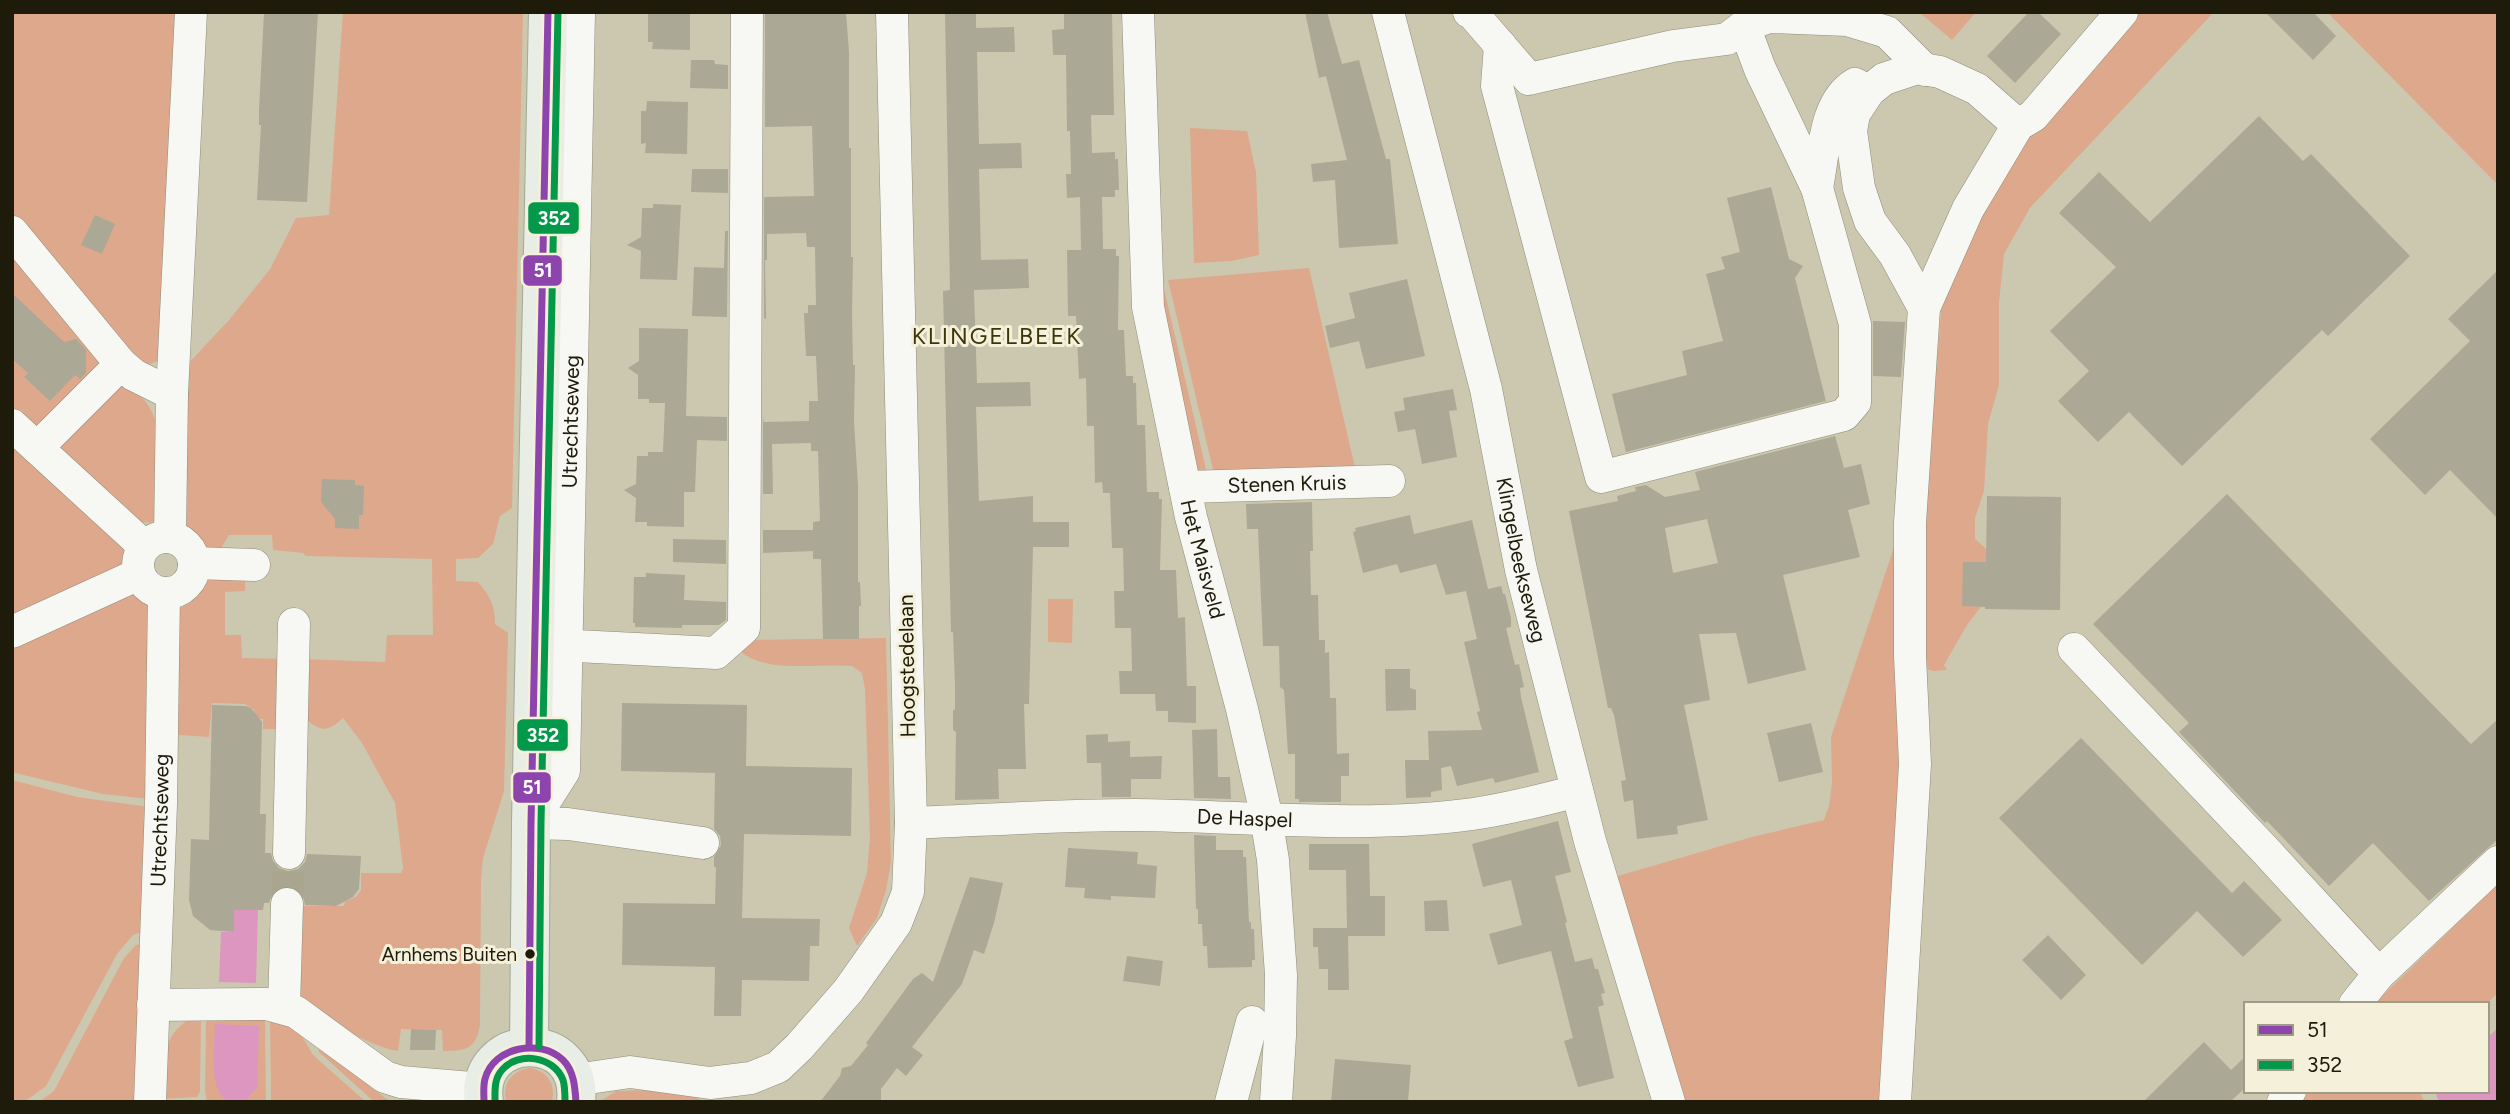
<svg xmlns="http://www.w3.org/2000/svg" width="2510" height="1114" font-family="Figtree,sans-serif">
	<rect width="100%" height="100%" fill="#ccc8af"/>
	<g fill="#dea88c">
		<path d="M12,12H182L163,359L142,367L12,223Z"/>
		<path d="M343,12H523L512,508L500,516L493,544L478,558L456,559V581L478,582C490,596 495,605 495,624L508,633L504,791L483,858L481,880L480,1025C476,1049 466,1051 443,1051L442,1030L401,1029L398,1051C371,1047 314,1016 299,992L295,906H344L345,901L356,897L361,890V873H401L403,868L395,803L362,743L343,718C329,731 321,733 306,719L301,659L385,662L387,635H433L432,559L306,556L303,553L273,550L272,535H229L220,550H208L181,525L185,367L229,320L270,269L296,218L329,215Z"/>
		<path d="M1919,12H1976L1952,40Z"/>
		<path d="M2128,12H2214L2030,208L2004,254L1999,302V385L1988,424L1984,491L1975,518V539L1991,553L1990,595L1967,625L1944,665L1947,670L1933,671L1923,668L1918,482L1938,351L1942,299L2011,147Z"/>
		<path d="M2327,12H2494L2498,15V185Z"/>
		<path d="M1190,128L1247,131L1256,172L1259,255L1232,261L1194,263Z"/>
		<path d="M12,241L104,363L38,428L29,424L12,408Z"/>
		<path d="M1309,268L1356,472L1216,482L1168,280Z"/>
		<path d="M1162,280L1209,482L1195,476L1159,281Z"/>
		<path d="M125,385C174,409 158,474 156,519L151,523L135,521L58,447L105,389Z"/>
		<path d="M12,438L126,548L127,564L12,620Z"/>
		<path d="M1902,523L1904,736L1885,1102H1679L1611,878L1752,837L1824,820L1829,806L1832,783L1831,737Z"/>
		<path d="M245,576V591L225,592V635H241L242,658L289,659L288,729H263V719H256L254,710L245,704L212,703L209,737L180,735L173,728L175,609C193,606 201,592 210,578Z"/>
		<path d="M133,590L141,593L151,602L149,799L103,794L15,773L12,772V641Z"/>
		<path d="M1048,599H1073L1072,643L1048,642Z"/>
		<path d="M886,638L891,862L886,890L877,918L857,946L849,928L867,873L870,837L865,689L862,673L852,666C819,663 766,674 740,651L749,640Z"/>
		<path d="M12,780L77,797L149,807L145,931L133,935L117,954L46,1086L24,1102H12Z"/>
		<path d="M2498,884V993L2486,1004H2374Z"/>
		<path d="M144,944L140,1102H39L54,1091L124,958L136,945Z"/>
		<path d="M190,1019L201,1020L200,1091L197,1097L160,1099C163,1068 160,1036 190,1019Z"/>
		<path d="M273,1019L299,1031L313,1055L366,1102H271L270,1021Z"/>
		<path d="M206,1020H265L266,1102H207L205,1090Z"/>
		<path d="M321,1048L385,1098L393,1102H376L371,1099L318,1051Z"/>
		<path d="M531,1068C548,1072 556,1084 552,1102H506C502,1083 512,1070 531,1068Z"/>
		<path d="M616,1091C645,1091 679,1086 705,1102H599Z"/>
		<path d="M2304,1091H2420L2424,1102H2297Z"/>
	</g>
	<g fill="#dd96c0">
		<path d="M234,910H258L256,983L219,982L221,932H234Z"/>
		<path d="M215,1024L259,1026L257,1088L244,1102C238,1102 232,1103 227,1100C208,1091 215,1043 215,1024Z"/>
		<path d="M2498,1028V1102H2439L2435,1091H2487V1038Z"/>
	</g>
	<g fill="#aba895" fill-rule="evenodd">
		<path d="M264,12H318L307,202L257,200L261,125H259V110Z"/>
		<path d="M648,12H690V50L652,49L653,42H648Z"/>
		<path d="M765,12H846L849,52V148H851V257H853L852,314L853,365H855L854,422L858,486V582H860L861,606H859V639H823L821,559H813V551L763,553V530H813V522L820,521L818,451H811V443L772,444L773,494H763V417L764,422L809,421V401H818L816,356H806L804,313H808V305H816L815,247H807L806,233L767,234V260H765L766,319L764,318V197L814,196L812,126L765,127Z"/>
		<path d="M945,12H976V28L1014,27L1015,52H977L979,144L1021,143L1022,168L979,169L981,260L1028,259L1029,288L974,290L977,383L1030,382L1031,406L976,407L979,501L1033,496V522H1069V547H1033L1029,704H1024L1026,769H998L999,799L955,800L956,732L953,730V711L955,709V685L953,632H951L943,291L950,290Z"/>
		<path d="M1064,12H1112L1114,115H1091L1092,153L1115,152V159H1118L1119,190H1115V197H1102L1103,249H1116V256H1119L1118,330H1124L1126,376H1133V383H1136L1137,425H1145L1147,492H1159V499H1162L1160,570H1176L1178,618L1185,617L1187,686H1196V723L1168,722V711H1156L1155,694H1120L1119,671H1132L1131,628H1115L1114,591H1124L1123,548H1112L1110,493H1103L1102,482L1095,483L1094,426H1087L1086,378L1079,379L1076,316H1068L1067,250H1081L1080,197L1067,198L1066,174H1071L1070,131H1067L1066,55H1053L1052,30L1064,29Z"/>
		<path d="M1305,12H1327L1342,64L1359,60L1386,159H1390L1398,244L1339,248L1335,180L1313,182L1311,164L1347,160L1326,76L1319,78Z"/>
		<path d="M2029,12H2038L2061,34L2015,83L1987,56Z"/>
		<path d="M2265,12H2313L2336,36L2313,60Z"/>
		<path d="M691,60H714L715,64L728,65V89L690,88Z"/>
		<path d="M647,101L688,102L687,154L645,153L646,143L641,144V111H646Z"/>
		<path d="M2259,116L2303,161L2311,154L2410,256L2328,336L2322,330L2182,466L2129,412L2098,442L2058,401L2089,371L2050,331L2116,267L2059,213L2099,172L2150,222Z"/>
		<path d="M692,169H728V193L691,192Z"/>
		<path d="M1771,187L1789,259L1803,266L1795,278L1826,401L1626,452L1612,394L1687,375L1682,351L1723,341L1706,274L1725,269L1721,257L1740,252L1727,198Z"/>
		<path d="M653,204L681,205L677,280L640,279L641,251L627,245L641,237L642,208H653Z"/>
		<path d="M95,215L115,224L102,254L81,245Z"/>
		<path d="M725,231H728L727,317L692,316L694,267L724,268Z"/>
		<path d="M2498,270V519L2450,470L2425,495L2370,439L2470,341L2448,319Z"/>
		<path d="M1407,279L1425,356L1366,369L1359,341L1330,348L1325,326L1355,318L1349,293Z"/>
		<path d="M12,293L64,342L76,339L86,350V373L80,379L75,375L50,401L24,377L28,373L12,359Z"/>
		<path d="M1873,321L1905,322L1901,377L1873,376Z"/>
		<path d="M639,328L688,329L686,416L727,417V441L697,440L695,492H684V527L647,526V522H635L636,498L624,490L636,484L637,456H648V452H663L665,403H649V399H638V375L628,368L639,361Z"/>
		<path d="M1453,389L1457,410L1449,411L1457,457L1422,464L1415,429L1398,432L1394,412L1405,410L1403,398Z"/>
		<path d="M1835,436L1844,468L1861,464L1870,504L1848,510L1860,557L1783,575L1806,670L1748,684L1736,633L1699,634L1710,700L1684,705L1708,820L1677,826L1678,834L1637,839L1633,800L1624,802L1621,781L1626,780L1614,715L1611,708H1608L1569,511L1618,501L1617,496L1636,491L1635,487L1646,485L1665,497L1700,490L1695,472ZM1707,519L1718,563L1673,573L1665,528Z"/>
		<path d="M322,479L355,480V485L364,486L363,515H359V529L335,528V519L321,502Z"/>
		<path d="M2227,494L2471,744L2498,719V839L2429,901L2373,843L2329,886L2267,821L2265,823L2179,732L2189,723L2093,624Z"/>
		<path d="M1987,496L2061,497L2060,610L1985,609V607L1962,606L1963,562H1986Z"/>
		<path d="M1312,502L1313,551H1310L1311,595H1318L1319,640H1325V653L1329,652L1330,698H1336L1337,754L1349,753V776H1341V802H1299V799H1295V754H1288L1284,690L1280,687L1279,646H1263L1258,529H1247L1246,504Z"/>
		<path d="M1410,515L1414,534L1472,520L1488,589L1501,586L1503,594H1505L1511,618V627L1506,628L1515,665L1519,664L1524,687L1520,688L1521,697L1539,772L1495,783L1493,778L1457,786L1451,766L1441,768L1442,790L1431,792V797L1406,798L1405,760H1429L1428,731L1482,730L1477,712L1480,711L1464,642L1477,639L1466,591L1446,595L1436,564L1400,573L1397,564L1363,573L1353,532L1356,531L1355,528Z"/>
		<path d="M673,539L726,540V564L673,562Z"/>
		<path d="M646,573L685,575L684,600L726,602V620L719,625H682V628L635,627V623H633L634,577H646Z"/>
		<path d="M1385,669H1410V688L1416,690V710L1386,711Z"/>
		<path d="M622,703L747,705L746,766L852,768L851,836L744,834L742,918L820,919L819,946H810L809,981L742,980L741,1016H714L715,967L622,965L623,903L715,904L716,867H714V857L721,845L720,836L714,829L715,773L621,771Z"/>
		<path d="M212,705L246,706L251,708L262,722L260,814H266L265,853H271L273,861L279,868L288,871L298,869L305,862L307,854L361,856L359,889L353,897L336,906L305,905L303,896L297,889L288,886L279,888L272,894L269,903H264L263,910H234V932L210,930L193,916L189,900L191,839L209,840Z"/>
		<path d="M1811,723L1823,772L1779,782L1767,733Z"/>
		<path d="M1217,729L1218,777H1230L1231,799L1194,798L1192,730Z"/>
		<path d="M1108,734V742L1130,741V757L1162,756L1161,779H1131V797H1102L1101,763H1087L1086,735Z"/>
		<path d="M2081,738L2232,893L2244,881L2282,920L2243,957L2197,911L2142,965L1999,818Z"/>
		<path d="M1558,821L1571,872L1555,876L1567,922L1565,923L1575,962L1592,958L1595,969H1598L1605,993L1601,994L1604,1005L1598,1007L1614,1078L1578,1087L1564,1041L1573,1038L1551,951L1498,965L1489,934L1522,925L1511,880L1483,887L1472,844Z"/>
		<path d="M1194,835L1216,836V850H1243V857H1246L1249,922H1251V929H1254L1255,960H1252V967L1208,968L1207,946H1203L1202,924H1198V909H1196Z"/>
		<path d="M1309,844H1369L1370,896H1385V936H1348L1349,990H1328V969H1319L1318,947H1313V928H1347L1346,870H1309Z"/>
		<path d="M1068,848L1138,852L1137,864L1157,866L1155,898L1111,896V900L1084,898L1085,888L1065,887Z"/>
		<path d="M970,877L1003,883L994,923L984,954L974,950L962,984L912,1047L923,1055L906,1076L897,1068L881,1089V1102H820L840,1076L842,1068L851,1066L868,1045L866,1043L913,979L922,973L933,982Z"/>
		<path d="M1447,900L1449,931H1425L1424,901Z"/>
		<path d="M2048,935L2086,975L2061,1000L2022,960Z"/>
		<path d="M1127,956L1163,961L1160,986L1123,981Z"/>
		<path d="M411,1029L436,1030L435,1050H410Z"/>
		<path d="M2204,1042L2231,1070L2246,1056V1087L2230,1102H2143Z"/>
		<path d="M1335,1059L1411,1065L1408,1102H1331Z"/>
	</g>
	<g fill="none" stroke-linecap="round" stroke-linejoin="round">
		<path stroke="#a9a58e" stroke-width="32" stroke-dasharray="32 16" stroke-linecap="butt" d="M287,904L289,853"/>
		<defs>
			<g id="minor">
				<path id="s1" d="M1138,12L1148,307L1191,517L1242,709L1264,805L1273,860L1281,975L1280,1036L1276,1102"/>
				<path id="s2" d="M1388,12L1486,389L1521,570L1590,841L1669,1102"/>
				<path d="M1469,12L1473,14L1529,79L1673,46L1727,39L1744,26L1760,69L1817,188C1824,154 1824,102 1855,84L1869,91"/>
				<path d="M1744,26L1769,17L1847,20L1887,32L1925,70"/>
				<path d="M1500,45L1497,86L1601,477L1844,415L1855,402V324L1817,188"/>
				<path d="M12,232L121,364L134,375L172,394"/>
				<path d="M1924,308L1895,255L1870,221L1859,188L1851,131L1854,114L1869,91L1884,79L1917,68L1940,72L1977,89L2018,125"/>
				<path d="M12,425L144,546"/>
				<path d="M37,448L121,364"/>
				<path id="s3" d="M1185,487L1389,481"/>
				<circle cx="166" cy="565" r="28"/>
				<path d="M170,537L172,394L191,12"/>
				<path d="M194,563L254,565"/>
				<path d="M12,632L139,574"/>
				<path d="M576,646L716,653L744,628L747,12"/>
				<path d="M2074,649L2265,850L2379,974"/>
				<path id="s4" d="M531,823L564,771L579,12"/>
				<path d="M531,823L568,824L703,843"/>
				<path id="s5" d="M911,823C985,820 1060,815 1134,815C1246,816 1361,829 1473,814C1508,809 1543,800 1577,791"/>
				<path d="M289,853L294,624"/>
				<path d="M2355,1004L2379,974L2498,862"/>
				<path d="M153,1005L267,1004L296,1012L385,1077L401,1082L483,1089"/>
				<path d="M284,1007L287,904"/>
				<path d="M575,1080L630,1072L710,1083L751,1078L778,1067L799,1047L848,991L896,923L908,892L911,823L892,12"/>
				<path id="s6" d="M150,1102L161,804L164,593"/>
				<path d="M1231,1102L1252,1022"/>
				<path d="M1895,1102L1915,764L1910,656V523L1924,308L1968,209L2018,125L2033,116L2122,12"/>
				<path d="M2283,1102L2290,1091"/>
			</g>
			<g id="major">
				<path d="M529,1046L531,823L548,12"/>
				<path d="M484,1102C473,1031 584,1027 576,1102"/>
			</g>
		</defs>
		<use href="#minor" stroke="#8f8c79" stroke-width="33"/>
		<use href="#major" stroke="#a1a997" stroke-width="40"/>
		<use href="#minor" stroke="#f7f7f3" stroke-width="32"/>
		<use href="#major" stroke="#e8ede6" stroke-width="38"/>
		<defs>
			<g id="bus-1">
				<path d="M529,1046L531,823L548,12"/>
				<path d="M484,1102C484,1095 483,1086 485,1079C493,1047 540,1038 563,1060C574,1071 575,1087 576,1102"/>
			</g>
			<g id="bus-2">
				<path d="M539,1046L541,823L558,12"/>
				<path d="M495,1102C495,1090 494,1079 502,1070C518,1051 554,1056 563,1080C565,1086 565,1095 565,1102"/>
			</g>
		</defs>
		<use href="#bus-1" stroke="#f4f0da" stroke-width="12"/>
		<use href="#bus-2" stroke="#f4f0da" stroke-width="12"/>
		<use href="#bus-1" stroke="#8e44ad" stroke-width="7"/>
		<use href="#bus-2" stroke="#03984a" stroke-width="7"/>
	</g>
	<circle fill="#1e1b0a" stroke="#f4f0da" stroke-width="2.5" cx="530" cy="954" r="6"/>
	<g text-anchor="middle" stroke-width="6" stroke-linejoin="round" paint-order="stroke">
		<g font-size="19" fill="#1e1b0a" stroke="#f4f0da" text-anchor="end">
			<text x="517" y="961">Arnhems Buiten</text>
		</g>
		<g font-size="21" fill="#1e1b0a" stroke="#f4f0da">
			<text dy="7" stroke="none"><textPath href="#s4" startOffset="411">Utrechtseweg</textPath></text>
			<text dy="7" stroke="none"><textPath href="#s3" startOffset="102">Stenen Kruis</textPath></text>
			<text dy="7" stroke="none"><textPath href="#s1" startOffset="553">Het Maisveld</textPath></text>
			<text dy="7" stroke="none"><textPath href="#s2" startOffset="564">Klingelbeekseweg</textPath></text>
			<text transform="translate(907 666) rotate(-91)" y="7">Hoogstedelaan</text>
			<text dy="7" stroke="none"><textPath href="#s5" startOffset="334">De Haspel</textPath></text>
			<text dy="7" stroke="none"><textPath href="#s6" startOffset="282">Utrechtseweg</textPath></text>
		</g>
		<g font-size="23" letter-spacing="2" fill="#3d350a" stroke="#f4f0da">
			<text x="997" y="344">KLINGELBEEK</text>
		</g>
	</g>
	<g stroke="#f4f0da" stroke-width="2.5">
		<rect x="527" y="201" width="53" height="34" rx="7" fill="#03984a"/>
		<rect x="522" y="254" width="41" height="33" rx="7" fill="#8e44ad"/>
		<rect x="516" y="718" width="53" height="34" rx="7" fill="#03984a"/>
		<rect x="512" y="771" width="40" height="33" rx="7" fill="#8e44ad"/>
	</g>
	<g font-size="19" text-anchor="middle" font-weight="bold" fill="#fff">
		<text x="554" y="225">352</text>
		<text x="543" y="277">51</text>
		<text x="543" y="742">352</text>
		<text x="532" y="794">51</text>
	</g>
	<rect width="2510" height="1114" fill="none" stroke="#1e1b0a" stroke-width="28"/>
	<rect x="2244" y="1002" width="245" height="91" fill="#f4f0da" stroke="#9e9b87" stroke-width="2"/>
	<rect x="2258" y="1025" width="35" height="10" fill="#8e44ad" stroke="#9e9b87" stroke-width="2"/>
	<text x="2307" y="1037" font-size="21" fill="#1e1b0a">51</text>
	<rect x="2258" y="1060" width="35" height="10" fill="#03984a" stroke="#9e9b87" stroke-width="2"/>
	<text x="2307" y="1072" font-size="21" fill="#1e1b0a">352</text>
</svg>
